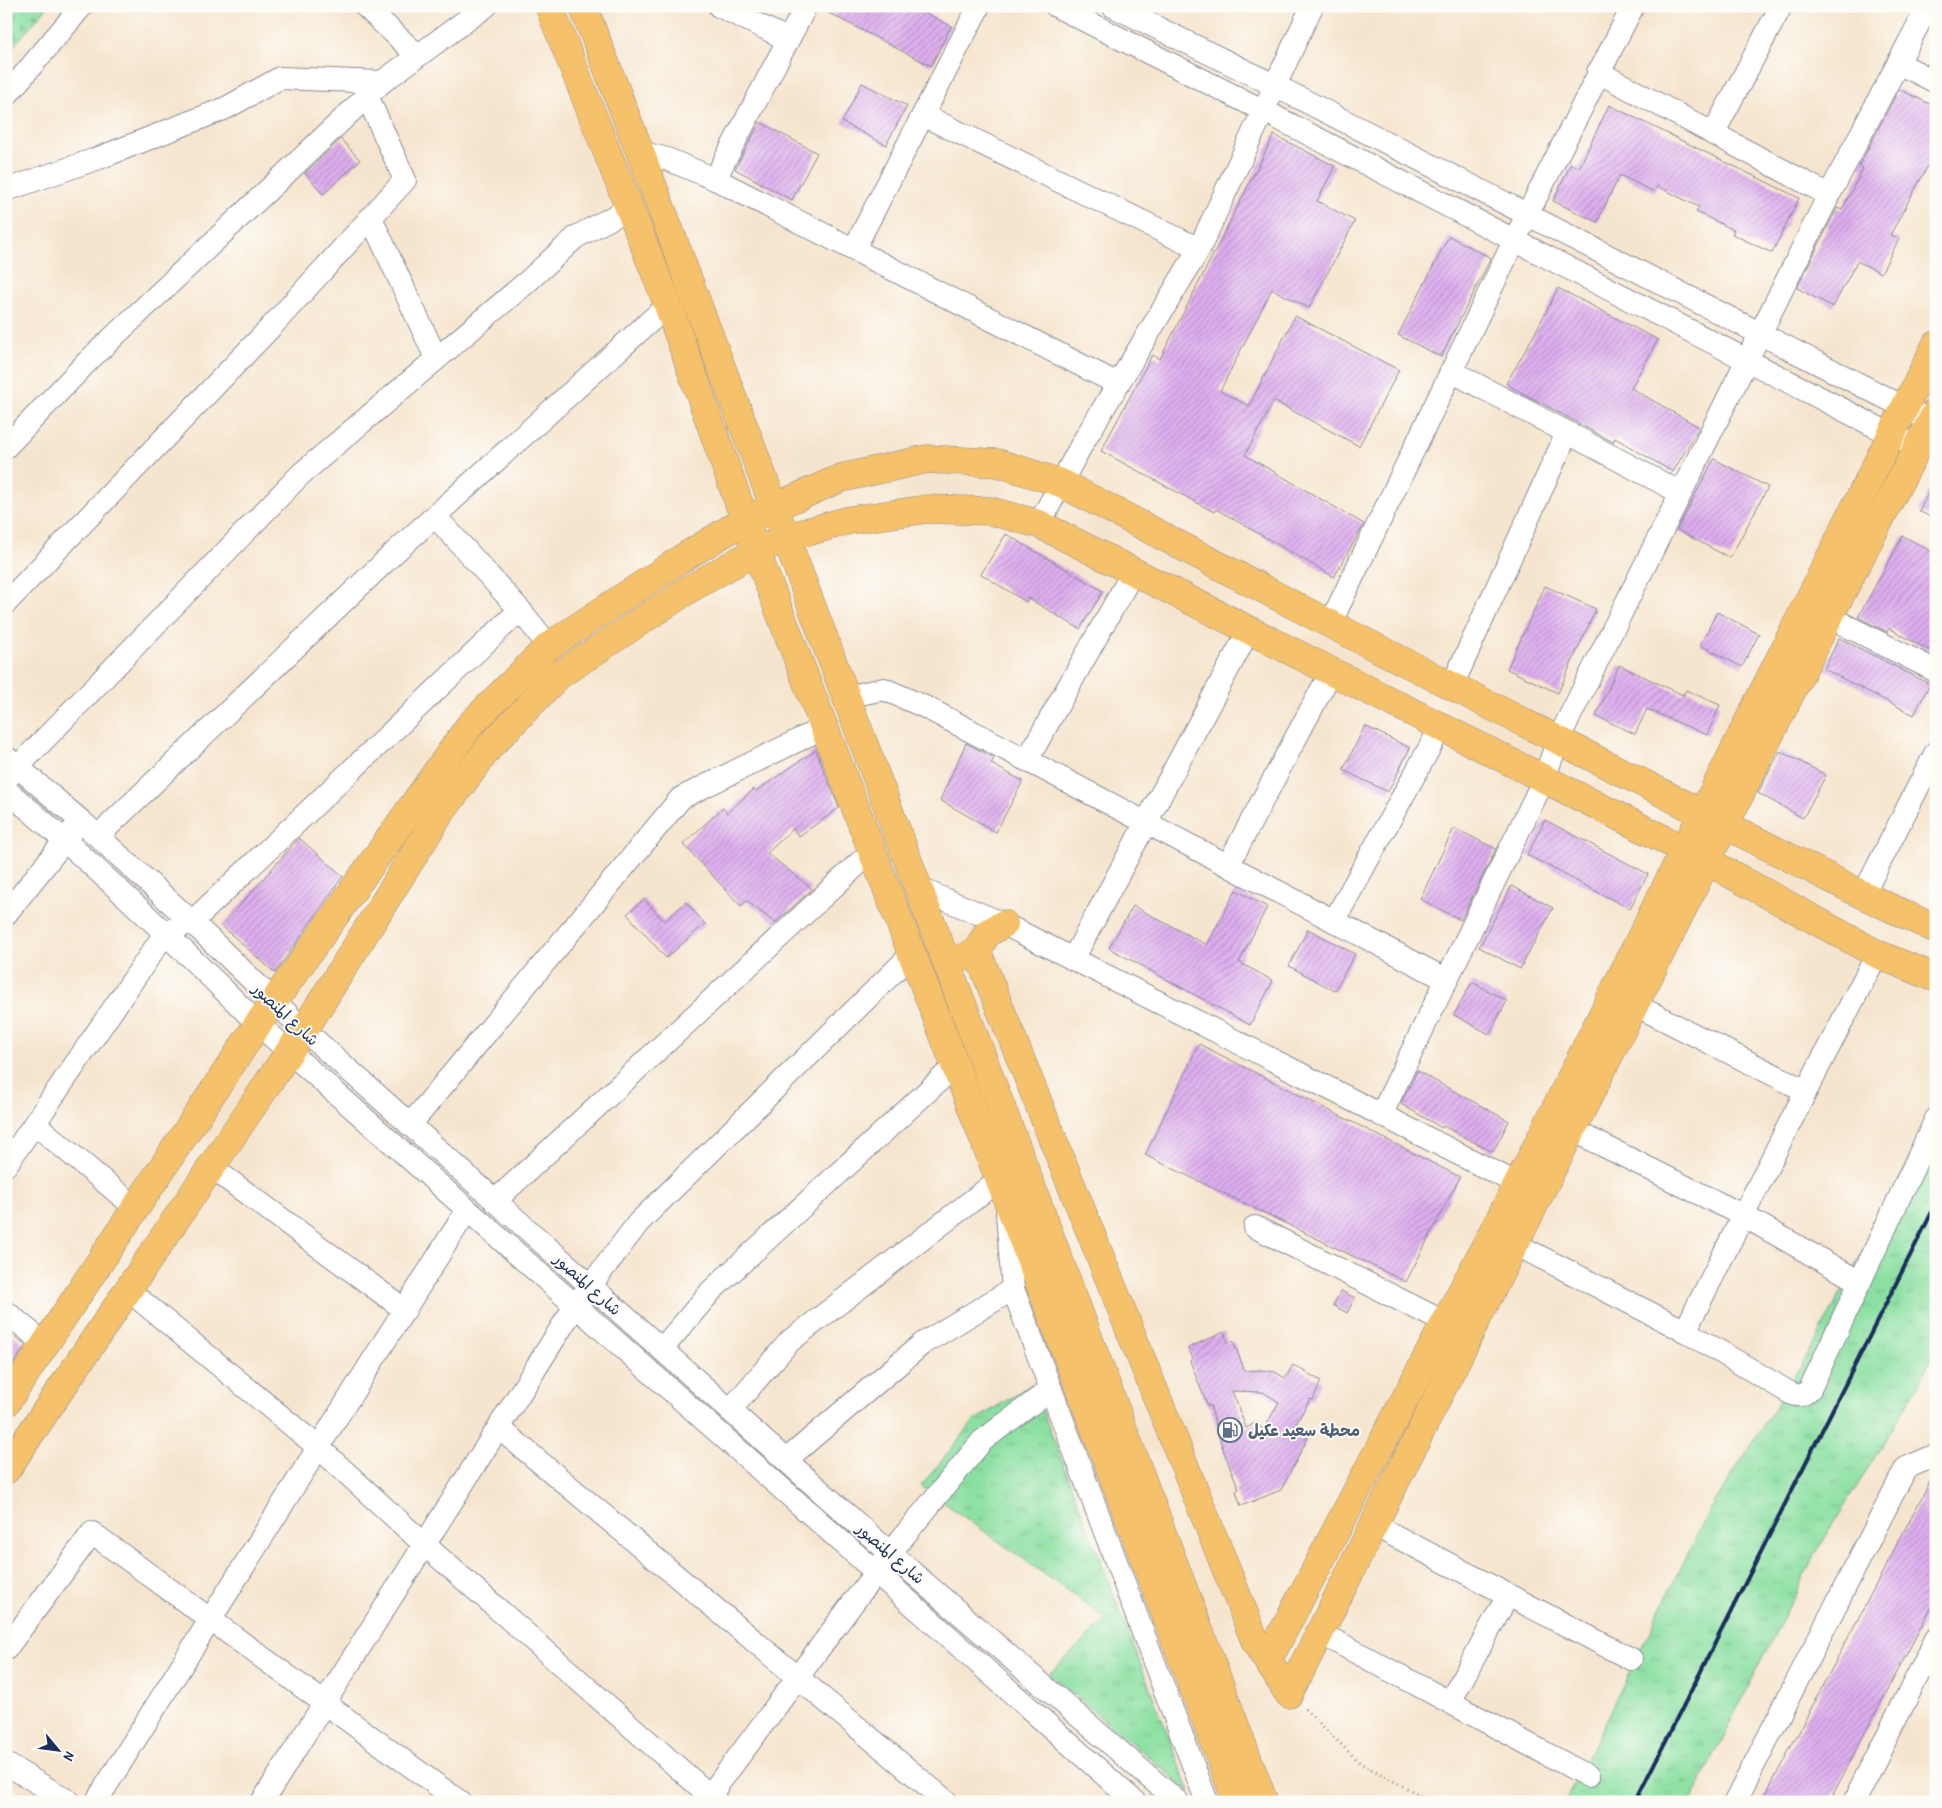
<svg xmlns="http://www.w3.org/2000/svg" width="1942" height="1808" font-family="'Patrick Hand','Playpen Sans Arabic',sans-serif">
	<defs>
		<pattern id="grass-tufts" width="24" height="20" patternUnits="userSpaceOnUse" patternTransform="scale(1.25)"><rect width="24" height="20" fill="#8be0a1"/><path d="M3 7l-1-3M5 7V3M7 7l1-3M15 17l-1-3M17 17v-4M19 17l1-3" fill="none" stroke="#77c08d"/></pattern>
		<pattern id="cemetery-stones" width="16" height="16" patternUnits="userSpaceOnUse" patternTransform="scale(1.25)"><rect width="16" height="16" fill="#8be0a1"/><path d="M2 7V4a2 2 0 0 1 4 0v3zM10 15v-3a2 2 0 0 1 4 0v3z" fill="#77c08d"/></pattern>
		<pattern id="building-hatch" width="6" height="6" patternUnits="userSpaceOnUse" patternTransform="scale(1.25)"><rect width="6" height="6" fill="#dfafef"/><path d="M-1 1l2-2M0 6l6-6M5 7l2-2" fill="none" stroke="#b48fc5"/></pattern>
	</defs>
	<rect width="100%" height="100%" fill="#fdfcf7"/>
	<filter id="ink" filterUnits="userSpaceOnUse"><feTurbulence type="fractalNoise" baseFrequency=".02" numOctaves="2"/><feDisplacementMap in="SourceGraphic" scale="10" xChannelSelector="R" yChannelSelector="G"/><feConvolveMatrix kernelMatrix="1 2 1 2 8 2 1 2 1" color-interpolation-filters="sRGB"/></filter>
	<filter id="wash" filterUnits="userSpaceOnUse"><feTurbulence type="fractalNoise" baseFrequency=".0096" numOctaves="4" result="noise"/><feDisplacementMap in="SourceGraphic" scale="20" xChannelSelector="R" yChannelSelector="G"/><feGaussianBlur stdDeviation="1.12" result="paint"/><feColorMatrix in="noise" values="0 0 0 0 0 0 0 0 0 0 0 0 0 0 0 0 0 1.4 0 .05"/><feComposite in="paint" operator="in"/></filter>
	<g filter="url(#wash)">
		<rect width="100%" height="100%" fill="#f6e5ce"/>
		<g fill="url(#grass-tufts)" stroke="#538880">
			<path d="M1936,1108V1350L1911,1398L1814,1556L1691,1802H1565L1707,1515L1816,1341Z"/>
			<path d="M1032,1384L1190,1792L1049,1674L1107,1619L921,1486L974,1421Z"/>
		</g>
		<path fill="url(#cemetery-stones)" stroke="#538880" d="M6,6H48L6,55Z"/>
		<g id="blocks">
			<g fill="url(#building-hatch)" fill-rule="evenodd">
				<path d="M819,6H912L951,26L931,66L819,8Z"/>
				<path d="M862,83L907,106L886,145L842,122Z"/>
				<path d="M1899,89L1936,107V151L1890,235L1899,239L1881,273L1857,261L1833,307L1797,288L1837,208L1842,210L1863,168L1859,166Z"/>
				<path d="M1609,105L1799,198L1772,253L1732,234L1734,230L1696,212L1699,207L1657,186L1654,192L1620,175L1597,222L1553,201L1571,164L1579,168Z"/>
				<path d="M760,122L817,153L792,200L735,169Z"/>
				<path d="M1274,135L1335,166L1317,201L1355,221L1309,308L1272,289L1220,391L1249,406L1295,316L1399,370L1359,446L1274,401L1245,455L1364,524L1334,577L1216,509L1214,512L1101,451L1152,355L1160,359Z"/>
				<path d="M341,139L360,160L323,194L305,173Z"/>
				<path d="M1449,236L1491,258L1441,357L1398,335Z"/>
				<path d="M1558,288L1658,340L1631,388L1699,427L1673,472L1615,438L1613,442L1506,384L1534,335Z"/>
				<path d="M1714,459L1768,487L1730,558L1677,530Z"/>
				<path d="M1936,477V520L1919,511Z"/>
				<path d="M1006,534L1103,591L1080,629L1028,598L1026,602L981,574Z"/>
				<path d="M1903,536L1936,554V654L1889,628L1887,632L1858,617Z"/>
				<path d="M1545,586L1596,609L1558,693L1507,669Z"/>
				<path d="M1717,612L1759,634L1742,667L1700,645Z"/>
				<path d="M1839,638L1930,684L1914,715L1824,669Z"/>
				<path d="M1619,665L1683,695L1686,690L1720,705L1707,735L1647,709L1635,734L1596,716Z"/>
				<path d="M1365,726L1410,748L1388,792L1343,770Z"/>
				<path d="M966,743L994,758L991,764L1023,781L996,832L940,800Z"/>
				<path d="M816,750L839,808L799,836L793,829L767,853L812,889L775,923L747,901L741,906L683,844L723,808L727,813L754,789L756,791Z"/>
				<path d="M1780,751L1826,775L1803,818L1758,793Z"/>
				<path d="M1545,820L1648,874L1630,909L1527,855Z"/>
				<path d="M1454,828L1496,849L1461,920L1420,899Z"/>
				<path d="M299,838L343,876L275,973L222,926Z"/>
				<path d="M1512,886L1553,908L1520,969L1479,947Z"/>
				<path d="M1236,890L1267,907L1239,962L1273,981L1250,1025L1109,948L1133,906L1207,945Z"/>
				<path d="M644,899L664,921L686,902L705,924L666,958L627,914Z"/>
				<path d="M1308,929L1355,954L1335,991L1289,966Z"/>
				<path d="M1472,982L1507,1001L1489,1034L1454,1015Z"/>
				<path d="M1199,1044L1460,1177L1406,1282L1145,1155Z"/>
				<path d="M1417,1071L1509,1121L1493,1152L1443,1126L1442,1128L1401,1104Z"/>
				<path d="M1341,1291L1355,1298L1347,1313L1333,1305Z"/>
				<path d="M6,1330L26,1345L6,1374Z"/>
				<path d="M1224,1332L1228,1343L1233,1341L1245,1371L1260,1370L1275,1372L1285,1378L1293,1365L1321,1381L1313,1400L1310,1399L1293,1429L1308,1438L1281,1490L1241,1506L1236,1491L1239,1489L1224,1452L1210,1405L1208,1407L1190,1361L1193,1358L1188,1348ZM1232,1391L1263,1392L1279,1402L1264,1429L1255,1423L1246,1428Z"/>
				<path d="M1936,1470V1598L1829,1802H1762Z"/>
			</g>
		</g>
	</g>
	<g filter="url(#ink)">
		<use href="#blocks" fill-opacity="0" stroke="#888a96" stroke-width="1"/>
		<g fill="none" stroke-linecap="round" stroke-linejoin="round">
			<defs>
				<g id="minor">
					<path d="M365,6L417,55"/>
					<path d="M719,6L787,39"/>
					<path d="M1056,6L1264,111L1890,434L1917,446L1936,445"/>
					<path d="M1113,6L1274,85L1931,421L1936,426"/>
					<path d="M1898,63L1936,82"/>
					<path d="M1598,72L1829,195"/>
					<path d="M6,96L82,6"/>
					<path d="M923,115L1199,249"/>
					<path d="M1713,134L1781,6"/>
					<path d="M640,152L667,159L715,179L1118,384"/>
					<path d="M715,179L806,6"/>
					<path d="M6,190L99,158L226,108L280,78L382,82"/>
					<path d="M371,218L436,358"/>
					<path d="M854,249L979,6"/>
					<path d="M1451,371L1681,493"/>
					<path d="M6,447L88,361L382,82L486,6"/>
					<path d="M435,516L520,610L549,646"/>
					<path d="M1039,524L1082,444L1199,249L1312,6"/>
					<path d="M6,603L271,327L405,180L367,96"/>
					<path d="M1829,617L1936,671"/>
					<path d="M1330,624L1514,241L1633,6"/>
					<path d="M1452,686L1567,433"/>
					<path d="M846,697L884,689L925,707L1447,980"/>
					<path d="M6,757L81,821L192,922L304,1030L890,1553L1178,1802"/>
					<path d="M1027,760L1133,572"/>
					<path d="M7,778L301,474L527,282L576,237L630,208"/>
					<path d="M6,790C94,864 177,943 258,1024L1135,1802"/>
					<path d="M98,836L395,552L668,305"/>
					<path d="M1228,865L1331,672"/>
					<path d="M918,888L1004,924L1518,1184"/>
					<path d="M1863,895L1936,752"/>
					<path d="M6,914L74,829"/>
					<path d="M1334,921L1441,727"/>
					<path d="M1073,959L1249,630"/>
					<path d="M1635,1005L1806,1091L1685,1331"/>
					<path d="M1806,1091L1877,954"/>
					<path d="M1381,1115L1544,779L1558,740L1829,195L1928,6"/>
					<path d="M35,1124L136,1208"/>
					<path d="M410,1125L681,798L825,727"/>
					<path d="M1572,1130L1744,1216L1860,1282"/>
					<path d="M6,1165L166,932L192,922L520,610"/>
					<path d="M211,1167L405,1310"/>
					<path d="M495,1201L873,850"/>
					<path d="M1007,1213L1013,1289L1207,1802"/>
					<path d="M1255,1227L1446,1323"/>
					<path d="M1515,1244L1685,1331L1790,1393C1799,1397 1803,1396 1810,1389L1936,1119"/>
					<path d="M128,1290L318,1447L425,1545L717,1802"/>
					<path d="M6,1312L45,1344"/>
					<path d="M662,1349L712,1290L956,1065"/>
					<path d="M730,1410L790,1341L1000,1179"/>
					<path d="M499,1428L947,1802"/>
					<path d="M786,1460L922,1344L1013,1289"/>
					<path d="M1374,1525L1631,1659"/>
					<path d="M1320,1633L1588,1776"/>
					<path d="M6,1649L92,1533L460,1802"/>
					<path d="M1450,1702L1508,1595"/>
					<path d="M6,1764L70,1802"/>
					<path d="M96,1802L467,1210"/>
					<path d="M262,1802L575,1306L639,1222L913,953"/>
					<path d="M705,1802L890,1553L982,1441L1051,1389"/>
					<path d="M1735,1802L1906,1468L1936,1455"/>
					<path d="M1854,1802L1936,1639"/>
				</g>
				<g id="major">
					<path d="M549,6L668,305L756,551L1031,1261L1237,1802"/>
					<path d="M583,6L640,152L1264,1802"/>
					<path d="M977,951L1256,1643L1289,1694L1829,617L1936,412"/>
					<path d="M960,959L977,951L987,933L1004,924"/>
					<path d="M6,1403L258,1024L470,725L549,646L681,559L745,520L841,478L927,459L998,463L1061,483L1330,624L1863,895L1936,929"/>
					<path d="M6,1470L304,1030L437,818L490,746L559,675L691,588L756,551L785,538L850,520L927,509L990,511L1039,524L1707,861L1877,954L1936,978"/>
					<path d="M1268,1660L1518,1184L1936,345"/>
				</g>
			</defs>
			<use href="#minor" stroke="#888a96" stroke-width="24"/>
			<use href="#major" stroke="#888a96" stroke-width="29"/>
			<path stroke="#888a96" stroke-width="3" stroke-dasharray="1 4" stroke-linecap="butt" d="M1305,1709L1360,1763L1433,1802"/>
			<use href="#minor" stroke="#fff" stroke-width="22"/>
			<use href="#major" stroke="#f5c16b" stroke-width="28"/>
			<path stroke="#1b2f5e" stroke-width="4" d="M1635,1802L1936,1204"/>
		</g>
	</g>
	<defs>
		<symbol id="fuel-ring" viewBox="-11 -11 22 22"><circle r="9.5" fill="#fdfcf7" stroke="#5c6f8a" stroke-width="1.5"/><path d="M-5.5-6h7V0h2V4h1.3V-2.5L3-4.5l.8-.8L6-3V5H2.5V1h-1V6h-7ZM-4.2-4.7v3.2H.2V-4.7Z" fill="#5c6f8a"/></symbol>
	</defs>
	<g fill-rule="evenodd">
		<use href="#fuel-ring" x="1216" y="1416" width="28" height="28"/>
	</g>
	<g text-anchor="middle" stroke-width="4" stroke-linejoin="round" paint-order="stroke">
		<g font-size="16" fill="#1b2f5e" stroke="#fdfcf7">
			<text transform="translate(286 1014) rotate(43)" y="6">شارع المنصور</text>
			<text transform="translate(588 1284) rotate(42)" y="6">شارع المنصور</text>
			<text transform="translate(891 1553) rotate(41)" y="6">شارع المنصور</text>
		</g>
		<g font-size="16" font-weight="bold" fill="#4e5e75" stroke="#fdfcf7" text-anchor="start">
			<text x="1248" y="1436">محطة سعيد عكيل</text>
		</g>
	</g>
	<rect width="1942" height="1808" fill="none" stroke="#fdfcf7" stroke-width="25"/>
	<g transform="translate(58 1750) rotate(119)" stroke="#fdfcf7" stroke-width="4" paint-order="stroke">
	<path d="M0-4L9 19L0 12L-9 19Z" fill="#1b2f5e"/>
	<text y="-8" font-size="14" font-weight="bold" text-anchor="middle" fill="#1b2f5e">N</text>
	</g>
</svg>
